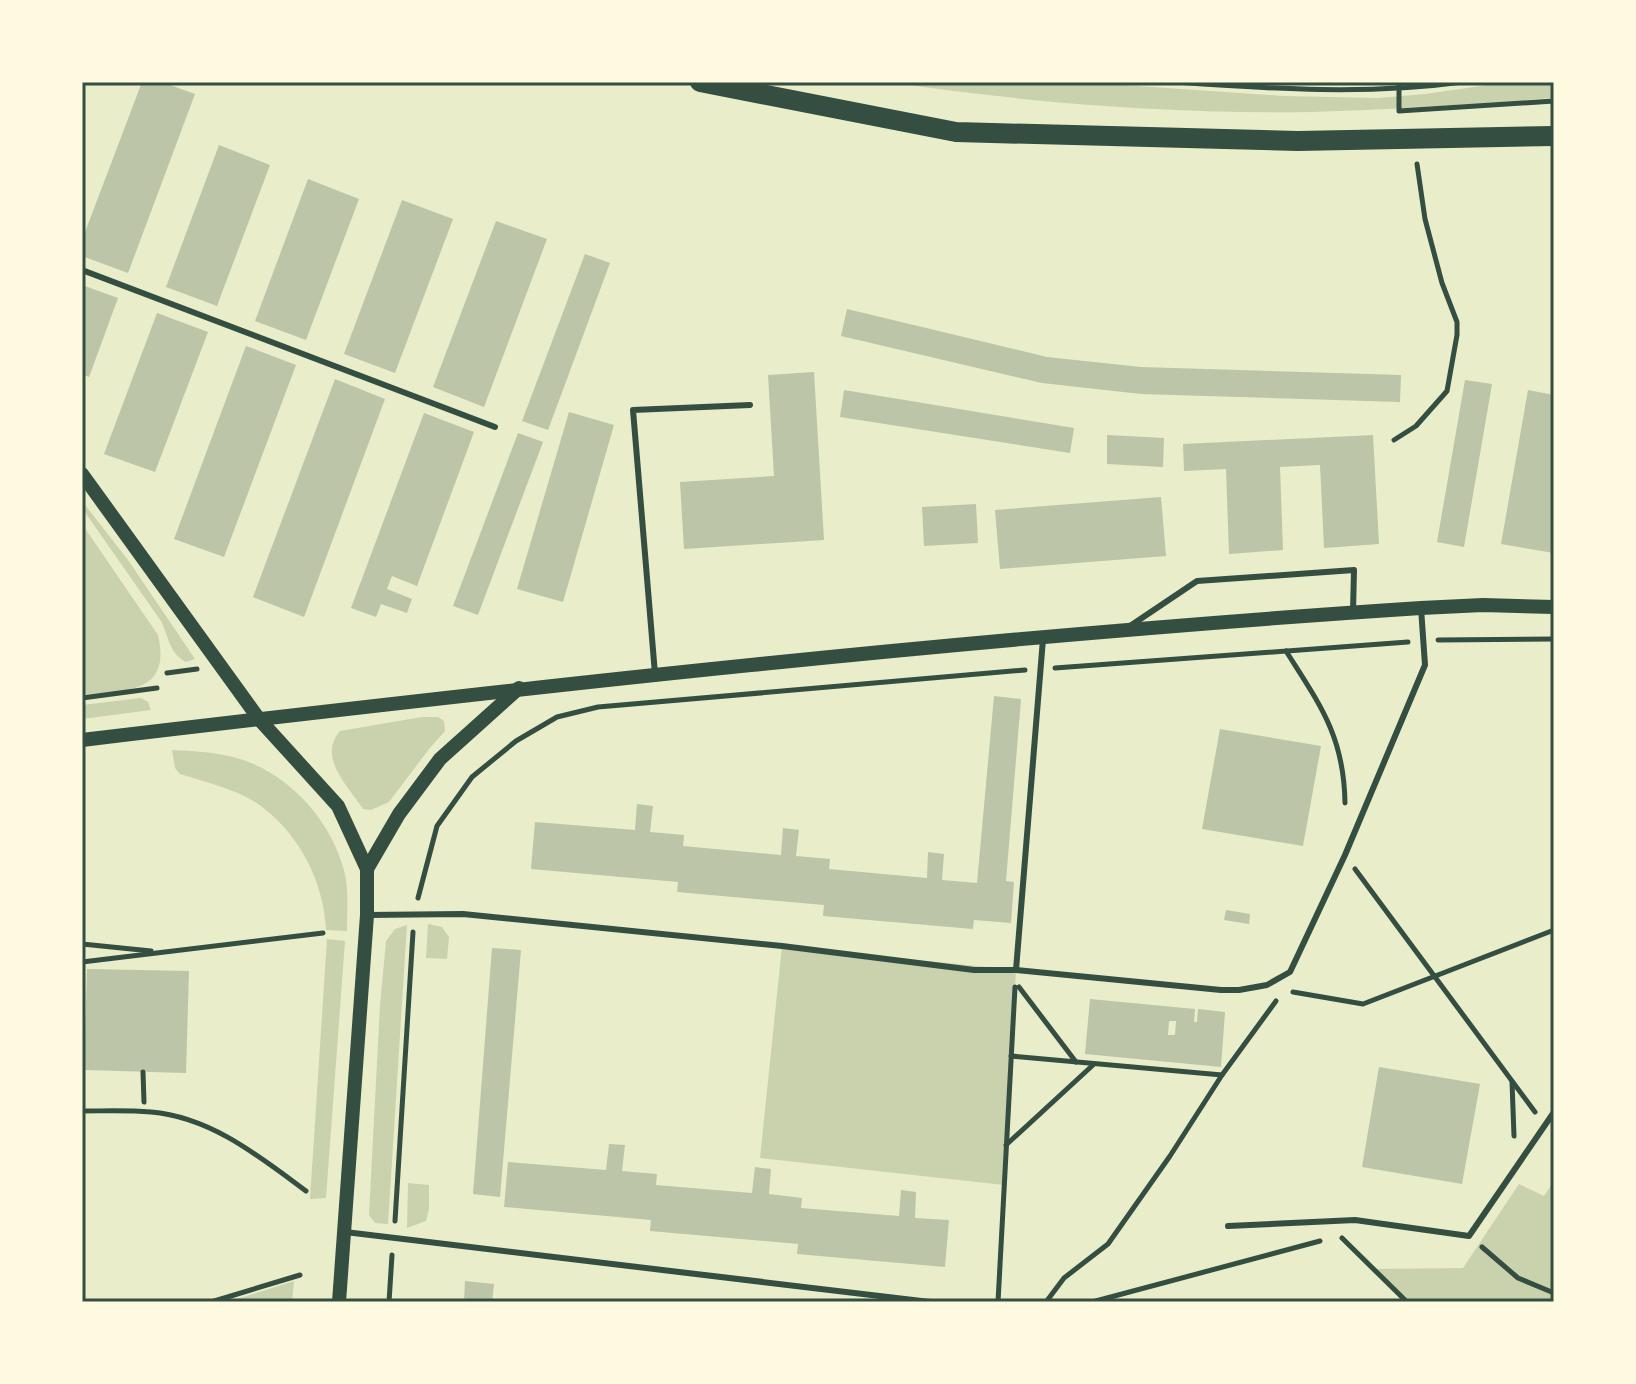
<svg xmlns="http://www.w3.org/2000/svg" width="1636" height="1384" font-family="Quicksand,sans-serif">
	<rect width="100%" height="100%" fill="#e9edc9"/>
	<g fill="#cad2ad">
		<path d="M890,82H1080L1284,96L1378,98L1425,94L1509,82H1554V98C1473,104 1393,110 1312,112C1171,114 1029,103 890,82Z"/>
		<path d="M82,501L128,560L195,659L186,662C169,653 169,637 161,621L82,508Z"/>
		<path d="M82,524L158,635C172,695 124,690 82,695Z"/>
		<path d="M141,698L148,702L151,710L82,719V705Z"/>
		<path d="M422,717H438L444,721L445,731L429,749L389,802L371,810L363,809C349,787 317,758 340,731Z"/>
		<path d="M172,750C192,751 213,752 233,757C286,770 330,818 344,870C349,890 347,911 347,931L326,930C324,883 300,835 261,806C239,790 206,782 180,774L175,768Z"/>
		<path d="M428,924L442,927L449,937L447,959L426,958Z"/>
		<path d="M407,925L388,1224L375,1223L369,1215L380,1005L386,941L395,929Z"/>
		<path d="M327,939L345,941L326,1198L310,1199Z"/>
		<path d="M782,946L1016,970L1004,1185L760,1158Z"/>
		<path d="M1554,1181V1302H1407L1373,1269L1463,1268L1519,1184L1544,1196Z"/>
		<path d="M408,1183L429,1185V1209L426,1221L407,1228Z"/>
		<path d="M294,1281L292,1302H228Z"/>
	</g>
	<g fill="#bcc5a7" fill-rule="evenodd">
		<path d="M142,82H171L170,85L195,94L128,273L82,256V240Z"/>
		<path d="M219,145L270,165L217,306L166,287Z"/>
		<path d="M308,179L359,199L306,340L255,321Z"/>
		<path d="M402,200L453,219L395,373L344,354Z"/>
		<path d="M496,221L547,239L484,407L433,387Z"/>
		<path d="M585,254L610,263L548,430L522,421Z"/>
		<path d="M82,285L118,298L89,377L82,374Z"/>
		<path d="M847,309L1047,357L1141,367L1401,375L1400,402L1141,394L1042,383L841,336Z"/>
		<path d="M157,313L208,332L155,472L104,454Z"/>
		<path d="M246,346L296,365L224,557L174,539Z"/>
		<path d="M814,372L824,540L684,549L680,482L774,476L768,375Z"/>
		<path d="M335,379L385,399L304,617L253,597Z"/>
		<path d="M1465,380L1492,384L1464,547L1437,542Z"/>
		<path d="M844,390L1074,428L1070,453L840,417Z"/>
		<path d="M1528,390L1554,395V553L1501,544Z"/>
		<path d="M569,412L614,425L563,602L517,589Z"/>
		<path d="M424,413L474,432L417,586L392,576L387,589L412,599L407,613L381,604L376,617L351,608Z"/>
		<path d="M518,433L543,442L478,615L453,606Z"/>
		<path d="M1107,435L1164,438L1163,467L1107,464Z"/>
		<path d="M1373,435L1379,544L1324,548L1320,465L1280,467L1283,550L1229,554L1226,469L1184,471L1183,444Z"/>
		<path d="M1161,497L1166,556L1000,569L995,510Z"/>
		<path d="M976,504L978,543L924,546L922,507Z"/>
		<path d="M994,696L1021,699L1006,881L1014,882L1011,923L974,920L973,929L823,916L824,905L677,892L678,882L531,869L535,822L635,830L637,804L653,806L650,832L684,835L683,846L781,855L783,828L799,830L796,856L830,859L829,869L927,878L928,852L944,854L942,880L977,883Z"/>
		<path d="M1220,729L1321,746L1303,846L1202,829Z"/>
		<path d="M1226,910L1250,914L1249,924L1224,920Z"/>
		<path d="M492,948L521,950L500,1197L473,1194Z"/>
		<path d="M87,969L189,971L186,1073L84,1070Z"/>
		<path d="M1090,999L1195,1009L1194,1022H1197L1198,1009L1225,1012L1221,1067L1085,1054ZM1169,1021H1176L1175,1035H1168Z"/>
		<path d="M1379,1067L1480,1084L1462,1184L1362,1167Z"/>
		<path d="M609,1144L625,1145L622,1171L657,1174L656,1185L752,1193L755,1167L771,1169L769,1194L802,1198L801,1208L899,1216L901,1190L916,1192L915,1218L949,1220L945,1267L797,1254L798,1244L650,1231L651,1220L504,1207L508,1162L606,1170Z"/>
		<path d="M465,1281L494,1284L492,1302H464Z"/>
	</g>
	<g fill="none" stroke-linecap="round" stroke-linejoin="round">
		<g stroke="#344e41" stroke-width="5">
			<path d="M1176,82C1272,89 1368,95 1463,82"/>
			<path d="M1399,82V111L1554,101"/>
			<path d="M1394,440L1416,426L1447,391L1457,335V322L1442,283L1425,219L1417,164"/>
			<path d="M1438,640L1554,639"/>
			<path d="M1286,651C1320,705 1344,736 1345,803"/>
			<path d="M1055,668L1408,642"/>
			<path d="M167,673L197,669"/>
			<path d="M82,698L157,688"/>
			<path d="M1355,869L1535,1112"/>
			<path d="M418,898L437,826L472,777L516,741L557,717L598,707L1025,670"/>
			<path d="M82,944L151,951"/>
			<path d="M82,962L323,933"/>
			<path d="M1019,987L1076,1062"/>
			<path d="M1293,992L1363,1004L1554,930"/>
			<path d="M1011,1056L1222,1075L1276,1001"/>
			<path d="M143,1072L144,1102"/>
			<path d="M1512,1082L1514,1136"/>
			<path d="M82,1111C105,1111 128,1110 151,1112C211,1117 260,1157 306,1191"/>
			<path d="M1006,1145L1093,1065"/>
			<path d="M395,1221L413,932"/>
			<path d="M1342,1238L1407,1302"/>
			<path d="M1482,1247L1518,1278L1554,1293"/>
			<path d="M211,1302L300,1275"/>
			<path d="M389,1302L392,1255"/>
			<path d="M998,1302L1015,987"/>
			<path d="M1046,1302L1064,1278L1108,1244L1170,1156L1222,1075"/>
			<path d="M1092,1302L1320,1241"/>
		</g>
		<g stroke="#344e41" stroke-width="6">
			<path d="M82,270L495,427"/>
			<path d="M1130,626L1197,581L1354,570L1353,612"/>
			<path d="M655,674L633,410L750,405"/>
			<path d="M367,915L463,914L782,946L974,970H1016L1221,990H1239L1267,985L1290,972L1345,855L1425,665L1421,608"/>
			<path d="M1016,970L1043,639"/>
			<path d="M1228,1226L1355,1220L1469,1236L1554,1112"/>
			<path d="M345,1232L930,1302"/>
		</g>
		<g stroke="#344e41" stroke-width="14">
			<path d="M82,474L259,719L338,806L367,869V915L339,1302"/>
			<path d="M82,740C528,687 973,637 1421,608L1483,605L1554,607"/>
			<path d="M367,869L399,814L440,759L519,688"/>
		</g>
		<path stroke="#344e41" stroke-width="20" d="M700,82L956,132L1298,141L1554,136"/>
	</g>
	<rect width="1636" height="1384" fill="none" stroke="#fefae0" stroke-width="168"/>
	<rect x="84" y="84" width="1468" height="1216" fill="none" stroke="#344e41" stroke-width="3"/>
</svg>
